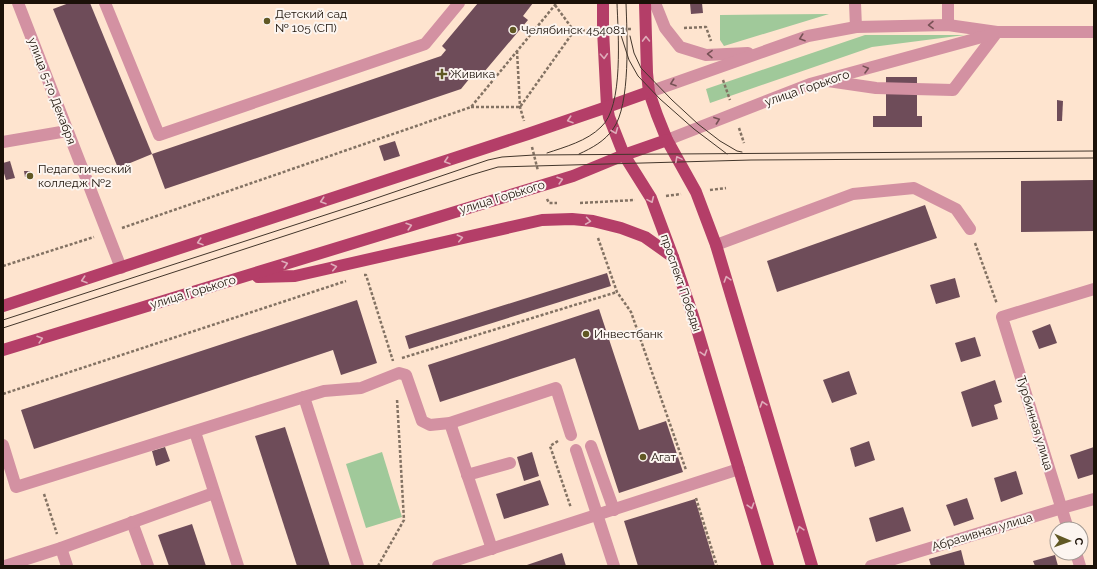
<svg xmlns="http://www.w3.org/2000/svg" width="1097" height="569" font-family="Raleway,sans-serif">
	<rect width="100%" height="100%" fill="#fee4cf"/>
	<g fill="#a0c99a">
		<path d="M829,14L724,46L720,40V15Z"/>
		<path d="M865,35H965L872,47L710,103L706,89Z"/>
		<path d="M382,452L402,517L366,528L346,464Z"/>
	</g>
	<g fill="#6e4c59">
		<path d="M69,3H90L152,154L118,168L53,9Z"/>
		<path d="M478,3H533L523,16L528,20L479,78L474,73L461,89L165,189L152,154L441,56L446,50L442,46Z"/>
		<path d="M690,3H702L703,13L691,14Z"/>
		<path d="M886,77H917V116H922V127H873V116H886Z"/>
		<path d="M1057,100L1063,101L1062,121H1057Z"/>
		<path d="M395,141L400,156L384,161L379,146Z"/>
		<path d="M10,161L15,178L6,180L3,170V163Z"/>
		<path d="M24,171H30V176L25,177Z"/>
		<path d="M1094,180V231L1021,232V181Z"/>
		<path d="M925,205L937,238L777,292L767,261Z"/>
		<path d="M607,273L611,286L409,349L405,336Z"/>
		<path d="M955,278L960,297L936,304L930,285Z"/>
		<path d="M357,300L377,363L341,375L333,350L34,449L21,410Z"/>
		<path d="M599,309L639,430L666,421L683,472L619,493L575,358L440,402L428,365Z"/>
		<path d="M1050,324L1057,343L1039,349L1032,331Z"/>
		<path d="M975,337L981,356L961,362L955,343Z"/>
		<path d="M849,371L857,394L832,403L823,380Z"/>
		<path d="M995,380L1002,402L994,405L998,419L972,427L961,392Z"/>
		<path d="M285,427L330,566H297L255,436Z"/>
		<path d="M869,441L875,460L855,467L850,448Z"/>
		<path d="M165,447L170,461L156,466L152,451Z"/>
		<path d="M1094,447V474L1078,479L1070,455Z"/>
		<path d="M532,452L539,476L524,481L517,457Z"/>
		<path d="M1016,471L1023,494L1001,502L994,478Z"/>
		<path d="M540,480L549,505L504,519L496,494Z"/>
		<path d="M967,498L974,519L954,526L946,505Z"/>
		<path d="M695,499L715,566H638L624,521Z"/>
		<path d="M903,507L911,531L876,542L869,518Z"/>
		<path d="M192,524L206,566H169L158,535Z"/>
		<path d="M961,550L965,566H931L929,559Z"/>
		<path d="M562,553L566,566H524Z"/>
		<path d="M1055,555L1058,566H1035L1033,561Z"/>
	</g>
	<g fill="none" stroke-linecap="round" stroke-linejoin="round">
		<g stroke="#837263" stroke-width="2.5" stroke-dasharray="3 2" stroke-linecap="butt">
			<path d="M555,5L574,31L589,30"/>
			<path d="M684,28L706,27L711,41"/>
			<path d="M618,29H631"/>
			<path d="M517,51L520,107L524,121"/>
			<path d="M723,80L730,100"/>
			<path d="M471,107H520L574,31"/>
			<path d="M739,128L744,143"/>
			<path d="M532,147L538,171"/>
			<path d="M710,190L726,188"/>
			<path d="M666,196L681,194"/>
			<path d="M547,199L549,203H557"/>
			<path d="M580,203L635,200"/>
			<path d="M122,228L471,107L555,5V3"/>
			<path d="M598,238L617,292L631,312L686,470"/>
			<path d="M975,243L997,304"/>
			<path d="M3,266L94,237"/>
			<path d="M364,275H366L393,361"/>
			<path d="M402,358L617,292"/>
			<path d="M3,394L346,281"/>
			<path d="M558,441L550,446L571,508"/>
			<path d="M44,494L57,534"/>
			<path d="M696,498L717,566"/>
			<path d="M378,566L404,520L397,399"/>
		</g>
		<g stroke="#d391a2" stroke-width="12">
			<path d="M18,3L121,268"/>
			<path d="M105,3L159,135L425,44L459,3"/>
			<path d="M655,3L665,28L680,47L706,55L748,53"/>
			<path d="M855,3L856,27"/>
			<path d="M948,3V25"/>
			<path d="M828,81L876,88L953,90L997,32"/>
			<path d="M649,92L808,36L856,27L948,25L997,32H1094"/>
			<path d="M667,140L810,84L993,34"/>
			<path d="M3,142L67,131"/>
			<path d="M716,245L853,194L914,188L956,209L970,229"/>
			<path d="M304,397L358,566"/>
			<path d="M450,423L492,549"/>
			<path d="M195,432L238,566"/>
			<path d="M3,445L16,487L304,397L324,391L361,388L399,373L406,375L422,421L430,425L450,423L556,388L571,435"/>
			<path d="M591,446L614,510"/>
			<path d="M576,450L614,566"/>
			<path d="M467,475L510,463"/>
			<path d="M132,522L148,566"/>
			<path d="M1068,529L1002,317L1094,289"/>
			<path d="M61,548L67,566"/>
			<path d="M1076,553L1080,566"/>
			<path d="M5,566L61,548L214,493"/>
			<path d="M438,566L739,469"/>
			<path d="M871,566L1062,508L1094,499"/>
		</g>
		<g stroke="#b43e68" stroke-width="12">
			<path d="M603,3V30L607,107L609,117L624,155L651,198L673,257L693,316L768,566"/>
			<path d="M645,3L647,73L649,92L657,115L667,140L696,192L716,245L812,566"/>
			<path d="M258,277L295,276L542,220L572,219L593,221L621,228L645,237L673,257"/>
			<path d="M3,306L528,134L607,107L649,92"/>
			<path d="M3,350L573,176L624,155L667,140"/>
		</g>
		<g stroke="#43362b" stroke-width="1">
			<path d="M618,26L629,60L638,76L660,99L694,129L727,154"/>
			<path d="M630,36L634,53L641,68L672,100L698,124L720,141L737,151L742,152"/>
			<path d="M547,153C565,147 587,141 601,127C624,107 618,33 617,3"/>
			<path d="M579,154C592,148 605,141 613,129C631,105 627,34 626,3"/>
			<path d="M3,320L362,203L488,160L502,157L534,155L1094,151"/>
			<path d="M3,328L471,175L498,167L751,160L1094,158"/>
		</g>
	</g>
	<defs><path id="oneway-chevron" d="M-2-3.5L2.5 0L-2 3.5" fill="none" stroke-width="1.6" stroke-linecap="round" stroke-linejoin="round"/></defs>
	<g stroke="#775155">
		<use href="#oneway-chevron" transform="translate(931 25) rotate(179)"/>
		<use href="#oneway-chevron" transform="translate(802 38) rotate(161)"/>
		<use href="#oneway-chevron" transform="translate(710 54) rotate(-179)"/>
		<use href="#oneway-chevron" transform="translate(866 69) rotate(-15)"/>
		<use href="#oneway-chevron" transform="translate(673 83) rotate(161)"/>
		<use href="#oneway-chevron" transform="translate(717 120) rotate(-20)"/>
	</g>
	<g stroke="#dfacba">
		<use href="#oneway-chevron" transform="translate(646 39) rotate(-91)"/>
		<use href="#oneway-chevron" transform="translate(604 56) rotate(87)"/>
		<use href="#oneway-chevron" transform="translate(570 120) rotate(162)"/>
		<use href="#oneway-chevron" transform="translate(615 131) rotate(68)"/>
		<use href="#oneway-chevron" transform="translate(678 159) rotate(-118)"/>
		<use href="#oneway-chevron" transform="translate(447 161) rotate(162)"/>
		<use href="#oneway-chevron" transform="translate(560 180) rotate(-17)"/>
		<use href="#oneway-chevron" transform="translate(651 200) rotate(66)"/>
		<use href="#oneway-chevron" transform="translate(323 201) rotate(162)"/>
		<use href="#oneway-chevron" transform="translate(588 221) rotate(8)"/>
		<use href="#oneway-chevron" transform="translate(409 226) rotate(-17)"/>
		<use href="#oneway-chevron" transform="translate(460 238) rotate(-13)"/>
		<use href="#oneway-chevron" transform="translate(200 242) rotate(162)"/>
		<use href="#oneway-chevron" transform="translate(285 264) rotate(-17)"/>
		<use href="#oneway-chevron" transform="translate(334 267) rotate(-13)"/>
		<use href="#oneway-chevron" transform="translate(727 279) rotate(-107)"/>
		<use href="#oneway-chevron" transform="translate(84 280) rotate(162)"/>
		<use href="#oneway-chevron" transform="translate(40 339) rotate(-17)"/>
		<use href="#oneway-chevron" transform="translate(704 353) rotate(73)"/>
		<use href="#oneway-chevron" transform="translate(763 404) rotate(-107)"/>
		<use href="#oneway-chevron" transform="translate(751 506) rotate(73)"/>
		<use href="#oneway-chevron" transform="translate(800 529) rotate(-107)"/>
	</g>
	<g fill="#605824" stroke="#fcf5f0" stroke-width="1.5">
		<circle cx="267" cy="21" r="4"/>
		<circle cx="513" cy="30" r="4"/>
		<path d="M440 68h4v4h4v4h-4v4h-4v-4h-4v-4h4z"/>
		<circle cx="30" cy="176" r="4"/>
		<circle cx="586" cy="334" r="4"/>
		<circle cx="643" cy="457" r="4"/>
	</g>
	<g text-anchor="middle" stroke-width="4" stroke-linejoin="round" paint-order="stroke">
		<g font-size="12" fill="#1b1108" stroke="#fcf5f0" text-anchor="start">
			<text x="275" y="18">Детский сад<tspan x="275" dy="14">№ 105 (СП)</tspan></text>
			<text x="521" y="34">Челябинск 454081</text>
			<text x="450" y="78">Живика</text>
			<text x="38" y="173">Педагогический<tspan x="38" dy="14">колледж №2</tspan></text>
			<text x="594" y="338">Инвестбанк</text>
			<text x="651" y="461">Агат</text>
		</g>
		<g font-size="12" fill="#1b1108" stroke="#fcf5f0">
			<text transform="translate(807 88) rotate(-19)" y="4">улица Горького</text>
			<text transform="translate(52 91) rotate(69)" y="4">улица 5-го Декабря</text>
			<text transform="translate(502 197) rotate(-17)" y="4">улица Горького</text>
			<text transform="translate(681 283) rotate(71)" y="4">проспект Победы</text>
			<text transform="translate(193 292) rotate(-17)" y="4">улица Горького</text>
			<text transform="translate(1035 423) rotate(73)" y="4">Турбинная улица</text>
			<text transform="translate(982 532) rotate(-17)" y="4">Абразивная улица</text>
		</g>
	</g>
	<rect width="1097" height="569" fill="none" stroke="#1b1108" stroke-width="8"/>
	<g transform="translate(1069 541) rotate(92)"><circle r="19" fill="#fcf5f0" stroke="#a29a93"/>
	<path d="M0-3L7 15L0 10L-7 15Z" fill="#605824"/>
	<text y="-6" font-size="11" font-weight="bold" text-anchor="middle" fill="#1b1108">С</text>
	</g>
</svg>
